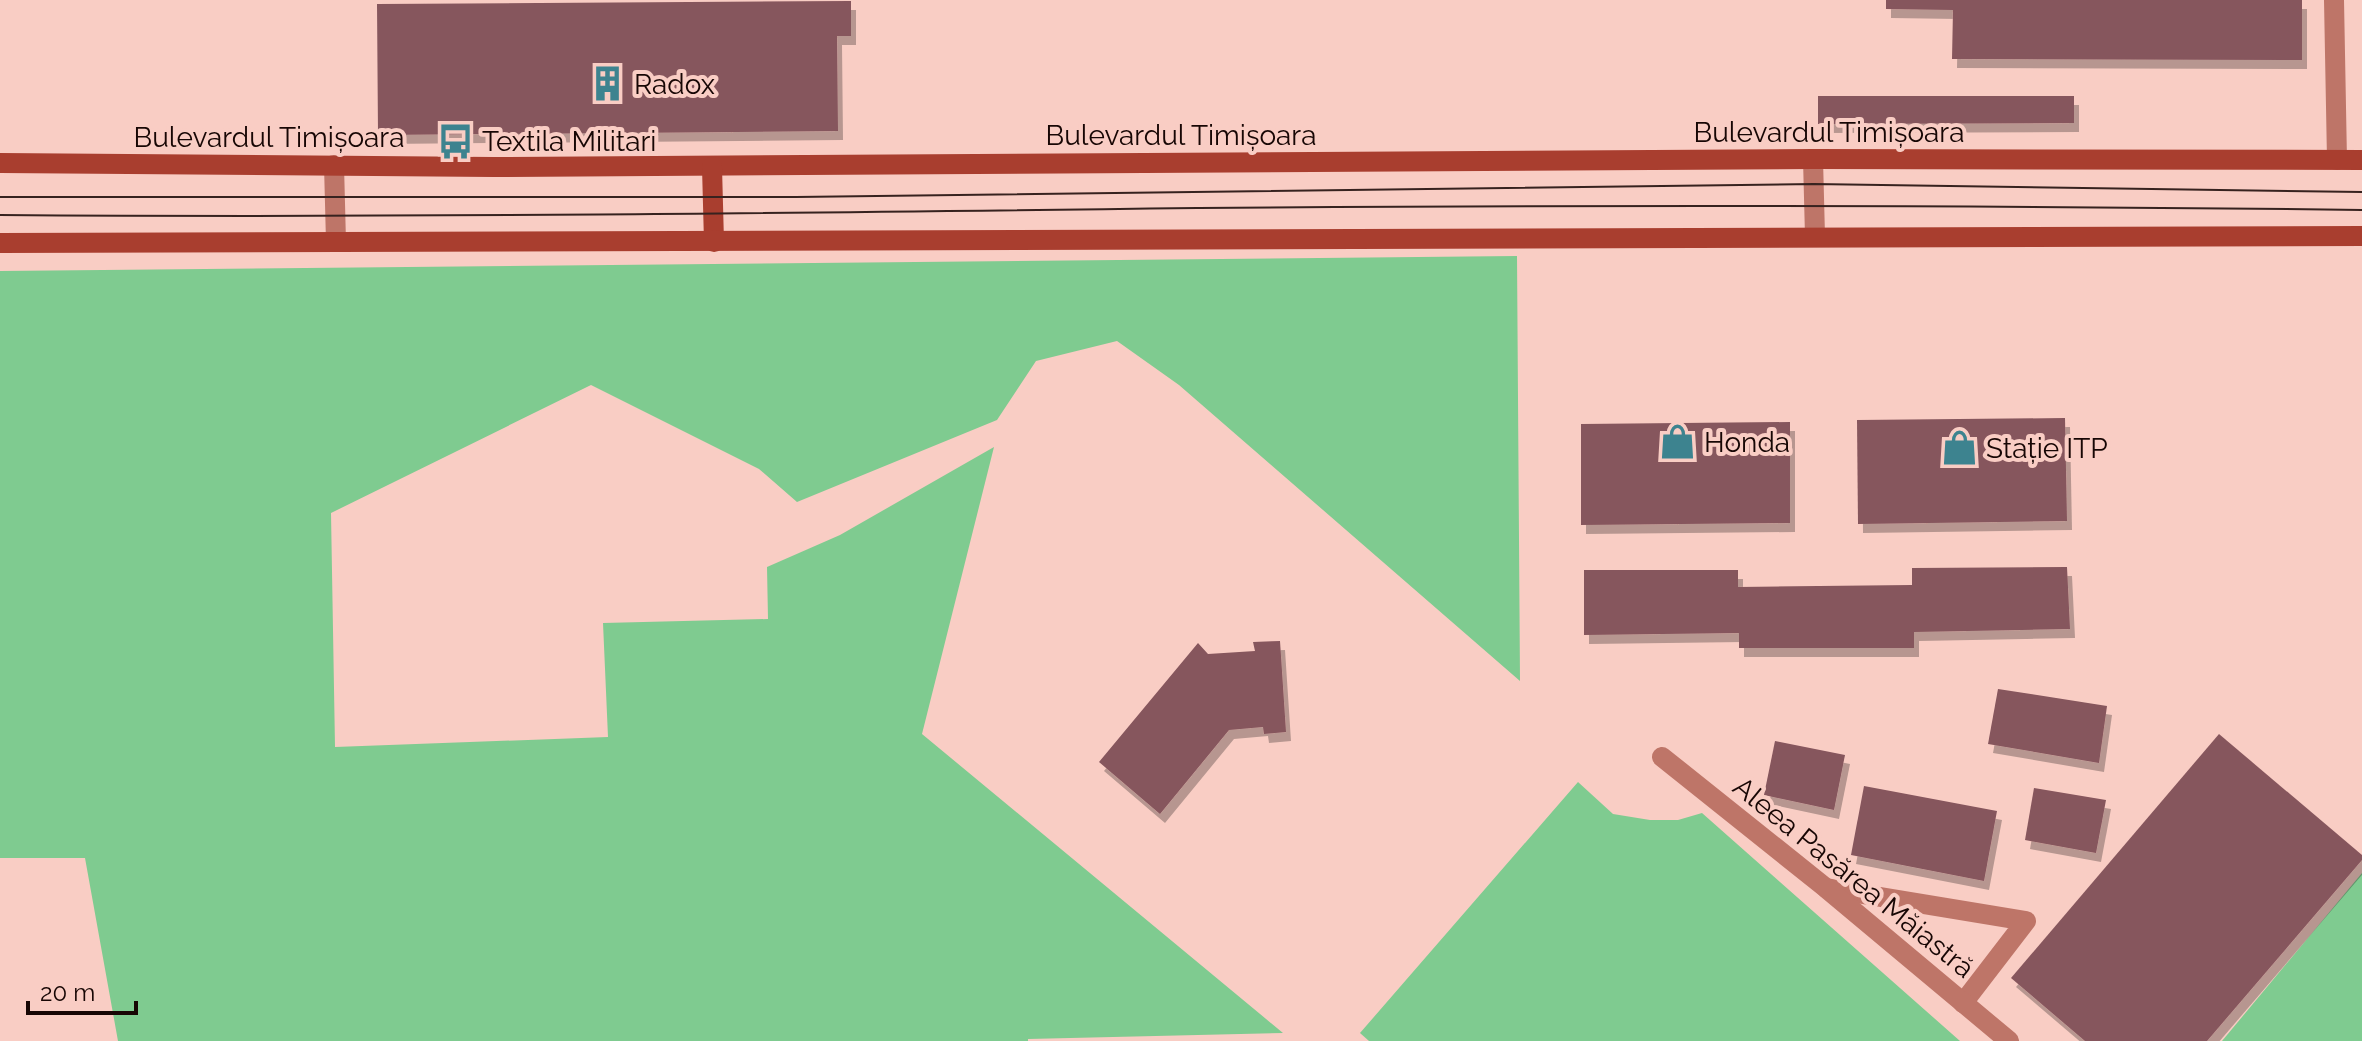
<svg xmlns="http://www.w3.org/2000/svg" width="2362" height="1041" font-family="Raleway,sans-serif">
	<defs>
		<filter id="shadow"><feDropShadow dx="5" dy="9" stdDeviation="0" flood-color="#0004"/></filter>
	</defs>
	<rect width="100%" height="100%" fill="#f9cdc4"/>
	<g fill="#7fcb90">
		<path d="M1517,256L1520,681L1179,385L1117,341L1036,361L997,420L797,502L759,469L591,385L331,513L335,747L608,737L603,623L768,619L767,567L840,535L994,447L922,734L1283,1033L1028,1039V1041H118L85,858H0V271Z"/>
		<path d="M1578,782L1613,814L1650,820H1678L1702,813L1960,1041H1369L1360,1033Z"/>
		<path d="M2362,873V1041H2222Z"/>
	</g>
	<g fill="#86565d" filter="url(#shadow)">
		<path d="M1886,0H2302V60L1952,59L1953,10L1886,9Z"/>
		<path d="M851,1V36H837L838,131L378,135L377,4Z"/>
		<path d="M1818,96H2074V123L1818,124Z"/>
		<path d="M2065,418L2067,521L1858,524L1857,420Z"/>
		<path d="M1790,422V523L1581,525V424Z"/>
		<path d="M2067,567L2070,629L1914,632V648H1739V633L1584,635V570H1738V587L1912,585V568Z"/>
		<path d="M1280,641L1286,732L1264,734L1263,727L1229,730L1160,814L1099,762L1198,643L1208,654L1255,651L1253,642Z"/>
		<path d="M1998,689L2107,706L2099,763L1988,744Z"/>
		<path d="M2219,734L2362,855V860L2207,1041H2085L2011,978Z"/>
		<path d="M1775,741L1845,755L1834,810L1764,795Z"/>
		<path d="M1864,786L1997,811L1984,881L1851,855Z"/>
		<path d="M2034,788L2106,800L2096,853L2025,840Z"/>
	</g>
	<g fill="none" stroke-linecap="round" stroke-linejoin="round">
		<g stroke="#be7568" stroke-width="20">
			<path d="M1813,159L1815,236"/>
			<path d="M334,165L336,242"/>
			<path d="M1826,888L2026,921L1963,1003"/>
		</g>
		<g stroke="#be7568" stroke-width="20">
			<path d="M2334,0L2337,160"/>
			<path d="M1662,757L1826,888L2009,1041"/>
		</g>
		<g stroke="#a93e2f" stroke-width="20">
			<path d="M0,163L493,167L1813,159L2362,160"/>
			<path d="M712,167L714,242"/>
			<path d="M0,243L2362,236"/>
		</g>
		<g stroke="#37221f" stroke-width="2">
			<path d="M0,197H796L1814,184L2362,192"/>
			<path d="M0,215C400,218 799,213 1199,208C1586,205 1974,205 2362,210"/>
		</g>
	</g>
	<defs>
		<symbol id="building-bare" viewBox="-9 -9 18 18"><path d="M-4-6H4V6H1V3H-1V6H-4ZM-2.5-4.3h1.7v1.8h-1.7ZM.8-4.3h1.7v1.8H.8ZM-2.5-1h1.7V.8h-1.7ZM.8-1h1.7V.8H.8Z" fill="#3d838f" stroke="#f9cdc4" stroke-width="2.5" paint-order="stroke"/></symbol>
		<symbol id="bus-bare" viewBox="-9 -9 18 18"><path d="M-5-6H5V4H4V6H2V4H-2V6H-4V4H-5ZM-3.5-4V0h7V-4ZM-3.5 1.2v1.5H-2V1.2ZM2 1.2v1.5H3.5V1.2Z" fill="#3d838f" stroke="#f9cdc4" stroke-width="2.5" paint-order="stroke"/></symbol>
		<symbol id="shop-bare" viewBox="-9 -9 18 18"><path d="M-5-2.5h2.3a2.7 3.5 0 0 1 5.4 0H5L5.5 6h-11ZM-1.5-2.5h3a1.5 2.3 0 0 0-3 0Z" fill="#3d838f" stroke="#f9cdc4" stroke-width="2.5" paint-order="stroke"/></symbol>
	</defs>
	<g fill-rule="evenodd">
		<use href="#building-bare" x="582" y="58" width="51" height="51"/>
		<use href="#bus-bare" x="430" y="116" width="51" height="51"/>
		<use href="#shop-bare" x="1652" y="416" width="51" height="51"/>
		<use href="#shop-bare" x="1934" y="422" width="51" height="51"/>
	</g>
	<g text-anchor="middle" stroke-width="8" stroke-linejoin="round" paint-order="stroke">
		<g font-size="28" fill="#170604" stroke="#f9cdc4" text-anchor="start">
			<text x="634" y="94">Radox</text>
			<text x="482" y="151">Textila Militari</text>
			<text x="1704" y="452">Honda</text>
			<text x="1986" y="458">Stație ITP</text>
		</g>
		<g font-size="28" fill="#170604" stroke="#f9cdc4">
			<text x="1829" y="142">Bulevardul Timișoara</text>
			<text x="1181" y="145">Bulevardul Timișoara</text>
			<text x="269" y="147">Bulevardul Timișoara</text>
			<text transform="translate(1854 877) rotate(39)" y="10">Aleea Pasărea Măiastră</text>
		</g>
	</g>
	<path d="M28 1001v12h108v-12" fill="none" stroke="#170604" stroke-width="4"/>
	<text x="40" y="1001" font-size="24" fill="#170604" stroke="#f9cdc4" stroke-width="6" paint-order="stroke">20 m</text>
</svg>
